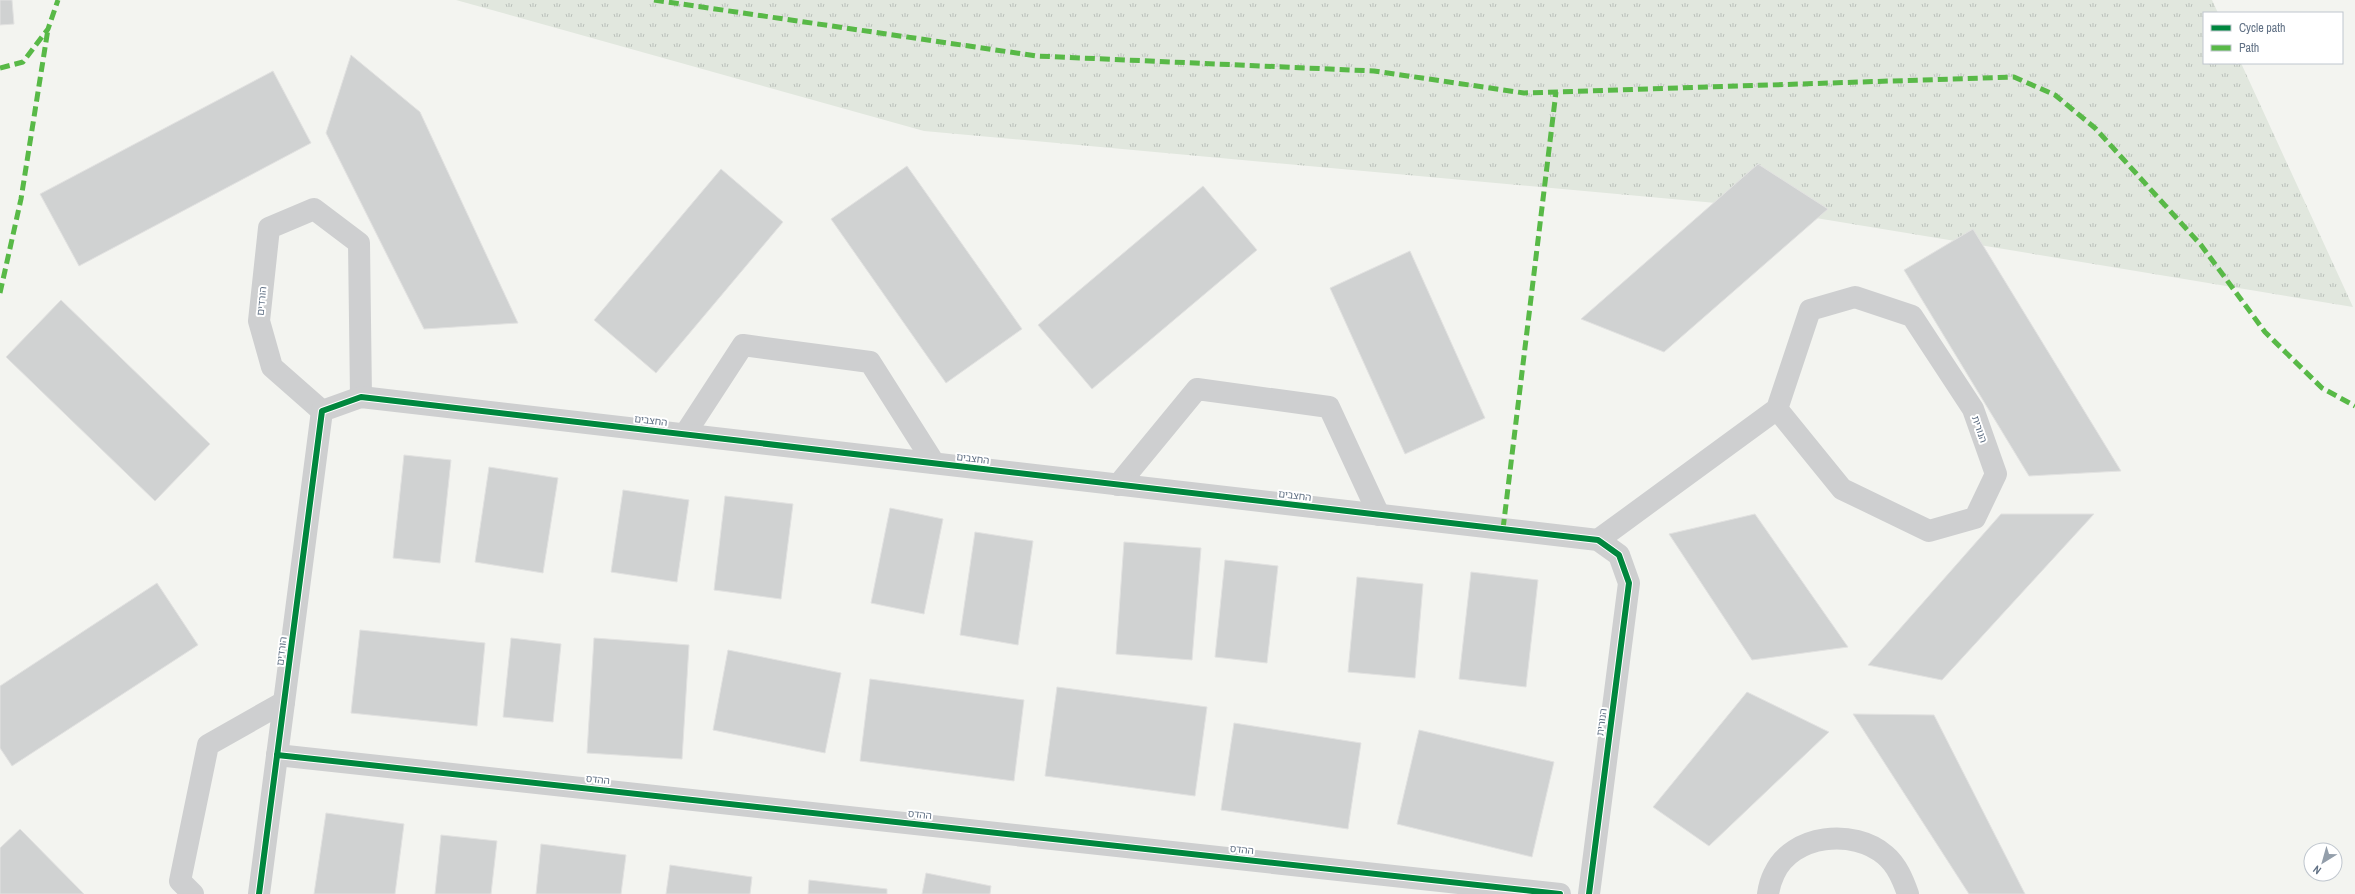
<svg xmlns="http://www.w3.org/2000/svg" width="2355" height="894" font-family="'Archivo Narrow','Noto Sans Hebrew',sans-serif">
	<defs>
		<pattern id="grass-tufts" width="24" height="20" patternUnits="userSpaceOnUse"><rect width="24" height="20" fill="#e1e7de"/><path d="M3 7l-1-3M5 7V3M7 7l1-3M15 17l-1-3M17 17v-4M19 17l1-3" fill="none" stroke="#bac0ba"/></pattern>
	</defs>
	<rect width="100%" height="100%" fill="#f3f4f0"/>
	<path fill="url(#grass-tufts)" d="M456,0H2212L2218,13H2204V63H2241L2353,307L1738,205L924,131Z"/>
	<g fill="#d0d2d2" stroke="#e2e2e1">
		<path d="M0,0H12L14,24L0,25Z"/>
		<path d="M351,55L420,112L518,323L424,329L326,133Z"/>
		<path d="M273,71L311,143L79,266L40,194Z"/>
		<path d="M1758,164L1828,209L1664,352L1581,319Z"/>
		<path d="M907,166L1022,329L946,383L831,219Z"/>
		<path d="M721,169L783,222L656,373L594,320Z"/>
		<path d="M1203,186L1257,250L1092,389L1038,325Z"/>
		<path d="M1973,229L2121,471L2029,476L1904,270Z"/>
		<path d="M1410,251L1485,418L1405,454L1330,288Z"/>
		<path d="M61,300L210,444L155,501L6,357Z"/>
		<path d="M404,455L451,460L440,563L393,558Z"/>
		<path d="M489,467L558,478L543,573L475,562Z"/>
		<path d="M623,490L689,500L677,582L611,572Z"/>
		<path d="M725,496L793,504L781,599L714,590Z"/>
		<path d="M890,508L943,519L924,614L871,603Z"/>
		<path d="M1755,514L1848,647L1752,660L1669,534Z"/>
		<path d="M2001,514H2094L1942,680L1868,665Z"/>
		<path d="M975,532L1033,541L1018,645L960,635Z"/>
		<path d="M1124,542L1201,548L1192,660L1116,654Z"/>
		<path d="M1225,560L1278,566L1267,663L1215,657Z"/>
		<path d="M1471,572L1538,580L1526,687L1459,679Z"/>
		<path d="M1357,577L1423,584L1415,678L1348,672Z"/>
		<path d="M157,583L198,645L12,766L0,748V686Z"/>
		<path d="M360,630L485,643L477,726L351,713Z"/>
		<path d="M511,638L561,644L553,722L503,717Z"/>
		<path d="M594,638L689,645L682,759L587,753Z"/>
		<path d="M728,650L841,673L825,753L713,730Z"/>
		<path d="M870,679L1024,700L1014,781L860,761Z"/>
		<path d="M1057,687L1207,707L1195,796L1045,776Z"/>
		<path d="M1747,692L1829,732L1709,846L1653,807Z"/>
		<path d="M1853,714L1934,715L2025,894H1969Z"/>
		<path d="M1234,723L1361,743L1348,829L1221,810Z"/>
		<path d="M1419,730L1554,762L1532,857L1397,824Z"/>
		<path d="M326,813L404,824L395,894H314Z"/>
		<path d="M20,829L84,894H0V848Z"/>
		<path d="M441,835L497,841L491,894H435Z"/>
		<path d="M541,844L626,855L621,894H536Z"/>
		<path d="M670,865L752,877L750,894H666Z"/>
		<path d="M926,873L991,886L990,894H922Z"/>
		<path d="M809,880L887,889V894H808Z"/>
	</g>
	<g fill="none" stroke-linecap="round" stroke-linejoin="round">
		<g stroke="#cecfd0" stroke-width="22">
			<path d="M322,411L272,367L259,321L269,228L314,209L359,243L361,397"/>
			<path d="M685,434L743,345L870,362L934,463"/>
			<path d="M1118,485L1197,389L1329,407L1379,515"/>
			<path d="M193,894L180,881L208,745L284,702"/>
		</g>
		<g stroke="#cecfd0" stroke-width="22">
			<path d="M1598,540L1777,409L1810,310L1855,297L1912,316L1973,409L1996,474L1975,518L1929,531L1842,489L1777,409"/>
			<path d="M277,755L1560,894"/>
			<path d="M259,894L322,411L361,397L1598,540L1619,555L1629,583L1589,894"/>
			<path d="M1768,894C1769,887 1771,880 1774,874C1792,834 1854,828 1885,855C1897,865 1903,880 1908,894"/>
		</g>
		<g stroke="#58b947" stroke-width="5" stroke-dasharray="10 5" stroke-linecap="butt">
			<path d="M654,0L1037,56L1374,71L1524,93L2014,77L2055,95L2095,128L2201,245L2265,332L2322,388L2355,406"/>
			<path d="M0,68L23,62L48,29L58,0"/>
			<path d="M0,293L21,199L48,29"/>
			<path d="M1503,529L1556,92"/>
		</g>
		<defs>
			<g id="cycleway">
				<path d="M277,755L1560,894"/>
				<path d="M259,894L322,411L361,397L1598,540L1619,555L1629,583L1589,894"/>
			</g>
		</defs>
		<use href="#cycleway" stroke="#fff" stroke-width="8"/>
		<use href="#cycleway" stroke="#00873e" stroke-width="6"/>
	</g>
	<g text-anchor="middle" stroke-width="4" stroke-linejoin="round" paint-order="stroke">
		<g font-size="10" fill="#607084" stroke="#fff">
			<text transform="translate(261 301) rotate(-84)" y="4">הורדים</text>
			<text transform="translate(651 420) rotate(7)" y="4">החצבים</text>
			<text transform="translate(1980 429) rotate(71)" y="4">הנורית</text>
			<text transform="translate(973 458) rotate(7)" y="4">החצבים</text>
			<text transform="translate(1295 495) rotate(7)" y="4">החצבים</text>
			<text transform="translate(281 651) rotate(-83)" y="4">הורדים</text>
			<text transform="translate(1601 722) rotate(-83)" y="4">הנורית</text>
			<text transform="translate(598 779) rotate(6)" y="4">ההדס</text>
			<text transform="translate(920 814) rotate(6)" y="4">ההדס</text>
			<text transform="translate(1242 849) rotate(6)" y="4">ההדס</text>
		</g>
	</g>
	<rect x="2203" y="12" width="140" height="52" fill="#ffffff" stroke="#bfc6ce"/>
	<rect x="2211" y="25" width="20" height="6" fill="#00873e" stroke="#bfc6ce"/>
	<text x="2239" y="32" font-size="12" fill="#607084">Cycle path</text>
	<rect x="2211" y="45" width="20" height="6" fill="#58b947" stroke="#bfc6ce"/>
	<text x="2239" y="52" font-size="12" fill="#607084">Path</text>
	<g transform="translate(2323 862) rotate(217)"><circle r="19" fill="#ffffff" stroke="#bfc6ce"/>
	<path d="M0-3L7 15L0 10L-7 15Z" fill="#939eaa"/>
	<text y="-6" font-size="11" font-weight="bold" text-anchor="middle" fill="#607084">N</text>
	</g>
</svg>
